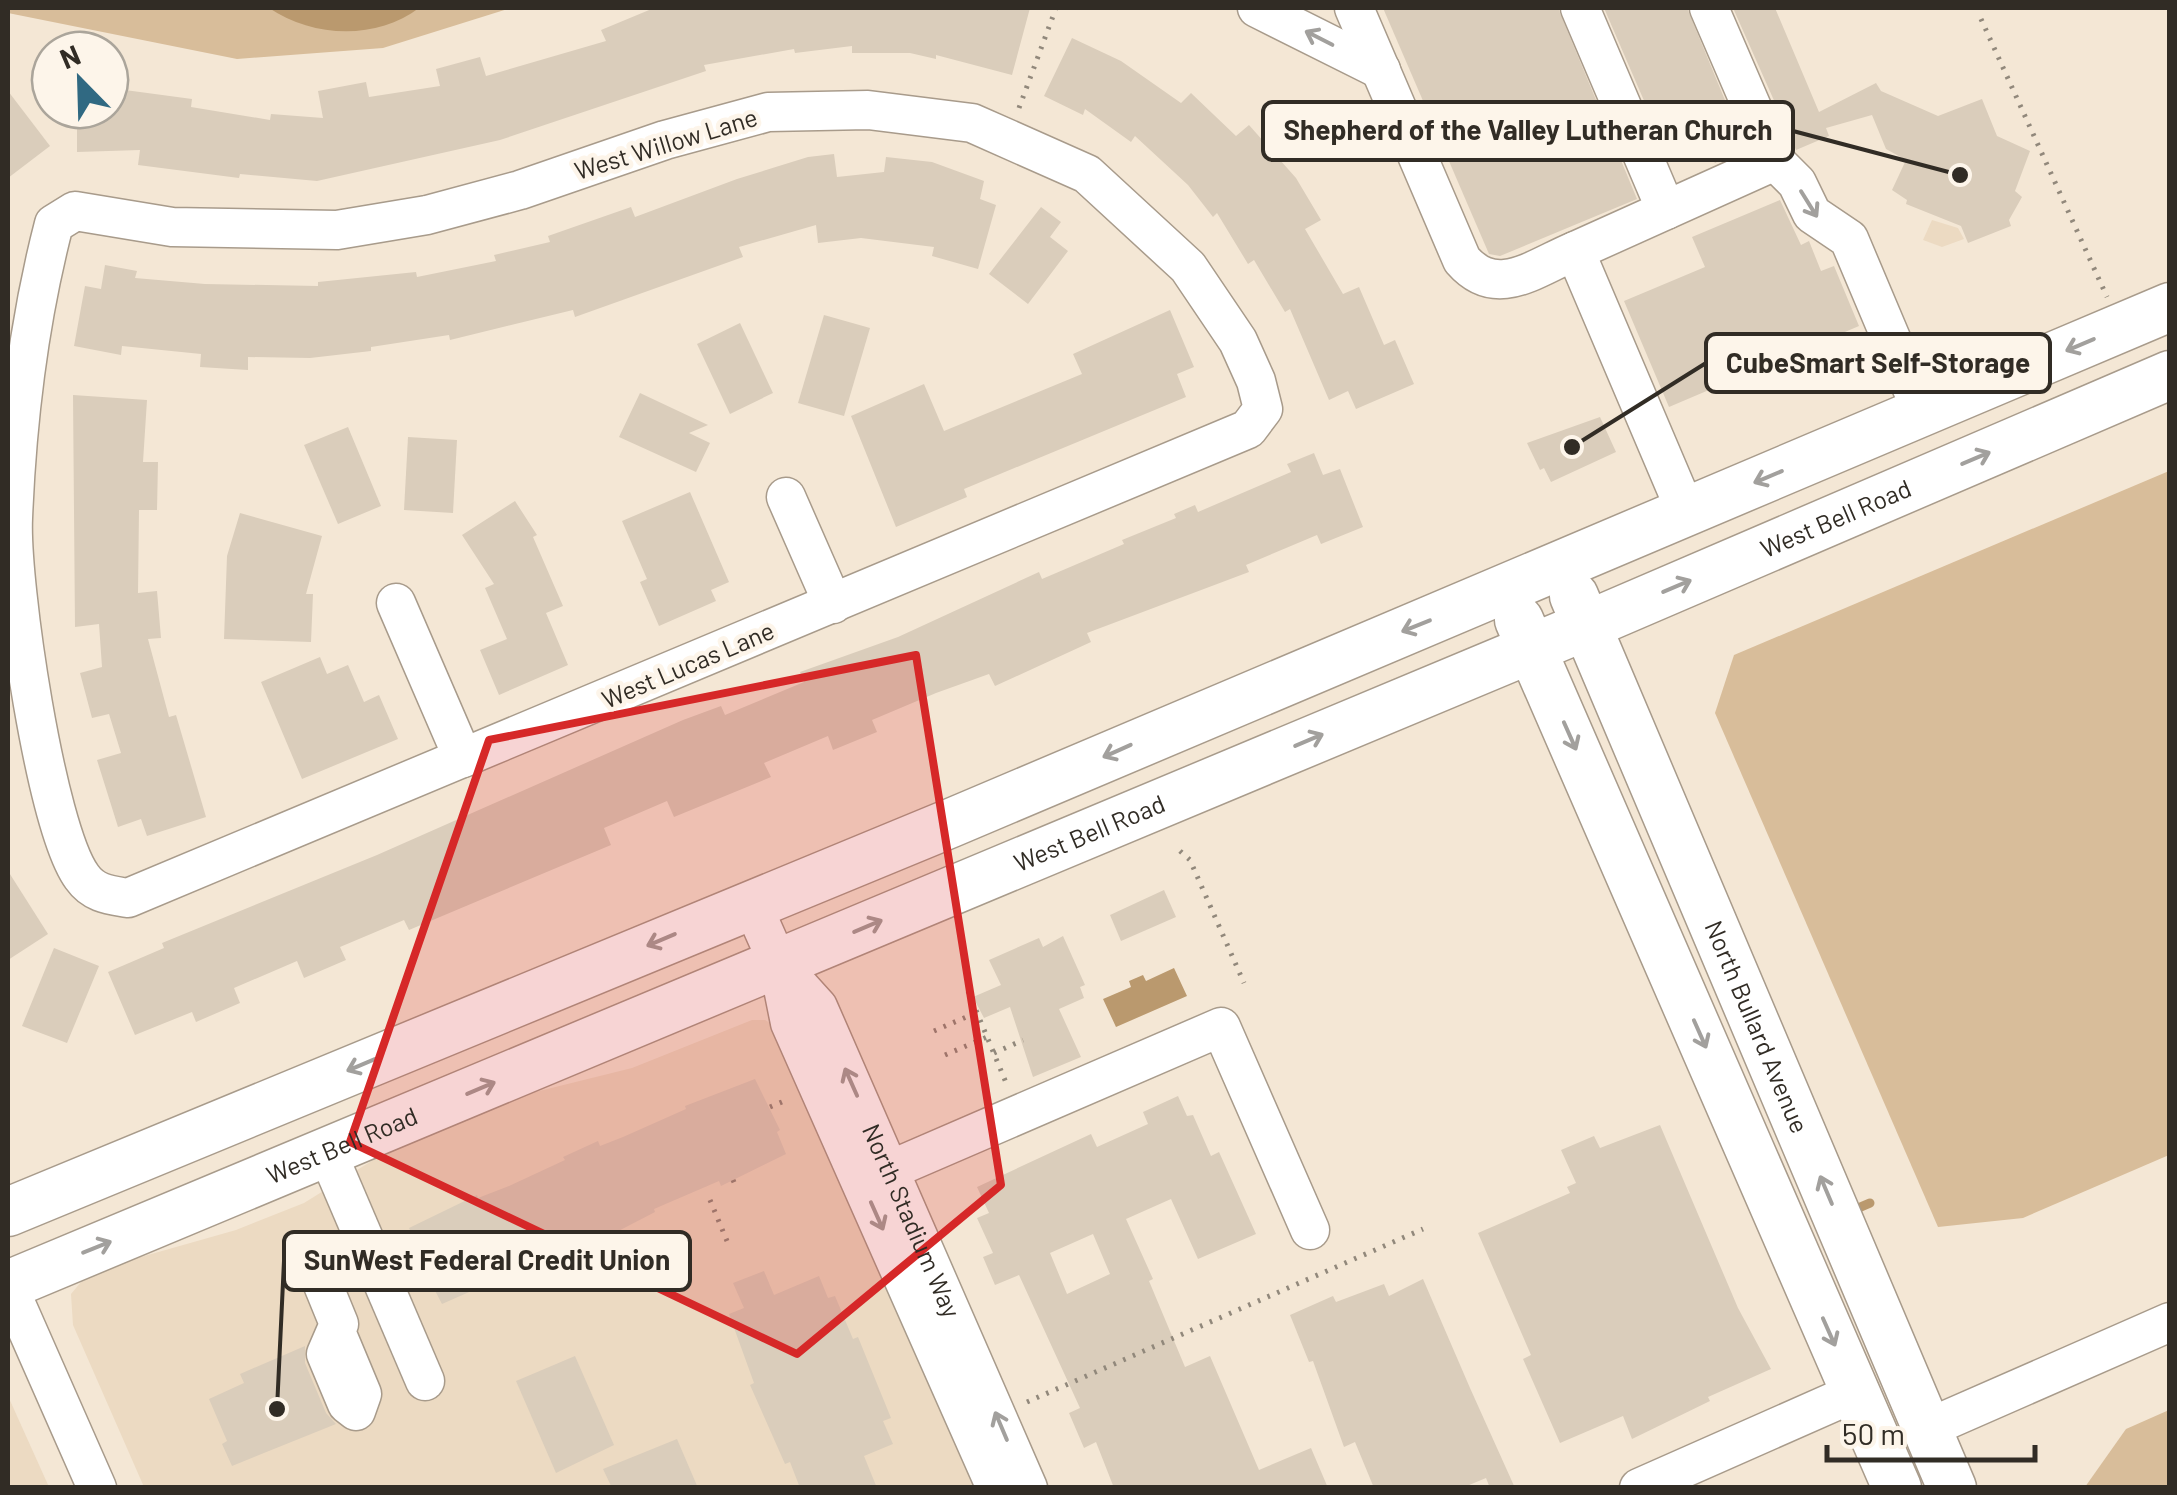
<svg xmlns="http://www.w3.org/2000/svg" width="2177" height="1495" font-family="Barlow,sans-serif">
	<rect width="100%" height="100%" fill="#f4e7d5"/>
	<g fill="#ecdac2">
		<path d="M1932,220L1958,228L1964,239L1942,247L1923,240Z"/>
		<path d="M752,1020H765L779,1028L981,1487H144L73,1325L71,1294L81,1282L102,1268L236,1230L304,1203L386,1152L515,1097L632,1068Z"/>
		<path d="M8,1396L49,1487H8Z"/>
	</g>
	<g fill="#d8bd9a">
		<path d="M8,8H511L383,48L237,59L8,13Z"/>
		<path d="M2169,471V1155L2023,1218L1938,1227L1715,713L1734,655Z"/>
		<path d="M2169,1410V1487H2085L2126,1429Z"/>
	</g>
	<g fill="#ba996e">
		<path d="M269,8H419C377,40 313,38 269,8Z"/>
		<path d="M1174,968L1187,996L1116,1027L1103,999L1131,987L1129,981L1143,975L1146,981Z"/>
	</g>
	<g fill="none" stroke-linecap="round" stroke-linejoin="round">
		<path stroke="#ba996e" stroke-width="9" d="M1856,1209L1870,1203"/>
	</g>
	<g fill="#dacdbb" fill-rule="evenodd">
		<path d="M654,8H1030L1012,75L936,55V59L910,53H852V46L795,53L794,49L704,65L706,71L500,140L317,181L240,174L239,178L138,165L140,150L77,152V110H110V88L192,99L191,107L270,120L271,114L323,118L318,91L366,82L369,97L440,86L436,69L480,57L486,76L606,41L601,30Z"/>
		<path d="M1383,8H1558L1637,199L1500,256L1489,254Z"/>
		<path d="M1604,8H1687L1734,122L1716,163L1661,140Z"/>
		<path d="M1733,8H1775L1819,112L1876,83L1881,91L1938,116L1982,99L1997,136L2030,151L2015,191L2022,197L2009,220L2011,226L1968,243L1961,226L1906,204L1907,200L1892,190L1906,160L1886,149L1872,115L1826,128L1829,136L1796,150Z"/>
		<path d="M1072,38L1121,61L1181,103L1191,93L1236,136L1249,125L1296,178L1321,220L1305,229L1343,294L1359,287L1384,345L1395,340L1414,384L1356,409L1348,391L1329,400L1290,309L1285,312L1254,260L1248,264L1217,213L1213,217L1188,185L1135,136L1131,142L1085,109L1083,115L1044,96Z"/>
		<path d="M8,91L50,146L8,178Z"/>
		<path d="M834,154L837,177L884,172L886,157L932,162L984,181L980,199L996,205L978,269L932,256L934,247L861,238L818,243L816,225L739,247L743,257L575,317L573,310L450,340L449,335L371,347V351L310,358L248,357V370L200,367L201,354L122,346L121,355L74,346L85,286L101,289L105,265L137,271L135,278L205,284L318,286V282L416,272L417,277L496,261L494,255L550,242L548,236L631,207L635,217L737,179L808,157Z"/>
		<path d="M1780,200L1801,245L1809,241L1821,271L1834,266L1859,326L1669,407L1624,301L1705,267L1692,237Z"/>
		<path d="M1041,207L1061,222L1050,237L1068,251L1028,304L989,274Z"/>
		<path d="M1170,310L1194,367L1177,374L1186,397L964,489L967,497L896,527L851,416L924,384L944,431L1082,374L1073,354Z"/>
		<path d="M824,315L870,328L844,416L798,403Z"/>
		<path d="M740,323L773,393L730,414L697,344Z"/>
		<path d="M640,393L708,425L689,433L710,443L696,472L619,437Z"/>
		<path d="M73,395L147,400L143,462H158L157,510H139L138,593L157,591L161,638L148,639L169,717L176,715L206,817L147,836L141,819L118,827L97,760L121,753L109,714L92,718L80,673L102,667L99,624L75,627Z"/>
		<path d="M1600,417L1616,452L1551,482L1544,468L1540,470L1527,443Z"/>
		<path d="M348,427L381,506L338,524L304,445Z"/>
		<path d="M408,437L457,440L453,513L404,510Z"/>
		<path d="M1314,453L1323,475L1340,469L1363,527L1321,544L1317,535L1246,565L1249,572L1087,633L1091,642L995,686L989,674L936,693L872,720L877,732L833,750L828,736L764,763L771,777L674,817L667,801L604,828L611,845L409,930L404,920L340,947L346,960L304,978L297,961L234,988L240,1003L196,1022L192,1012L135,1035L108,972L164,948L162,943L377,855L683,720L721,706L725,715L804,682L800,672L898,637L1039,572L1042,579L1124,544L1122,540L1176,518L1174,514L1195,505L1198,512L1291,472L1287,464Z"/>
		<path d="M690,492L729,582L711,590L716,601L659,626L640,582L647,579L622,521Z"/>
		<path d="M515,501L537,535L533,537L563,606L546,613L568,665L499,695L480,650L507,639L485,588L494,584L462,535Z"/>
		<path d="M240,513L322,536L306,594H313L311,642L224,639L227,556Z"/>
		<path d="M320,657L327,674L348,665L364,702L379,695L398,739L302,779L261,682Z"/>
		<path d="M8,871L48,934L8,960Z"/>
		<path d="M1164,890L1176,917L1121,941L1110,915Z"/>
		<path d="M1063,936L1085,985L1080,987L1084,998L1059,1009L1081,1057L1033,1077L1010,1007L984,1018L973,997L1001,985L989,960L1039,938L1043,947Z"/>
		<path d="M54,948L99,966L67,1043L22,1026Z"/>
		<path d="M755,1079L780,1130L777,1132L786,1154L721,1186L719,1181L654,1209L655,1212L603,1239L571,1247L442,1304L414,1250L418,1248L409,1228L477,1195L478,1198L509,1186L565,1160L563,1157L598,1141L600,1146L623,1137L686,1109L685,1106Z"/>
		<path d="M1178,1096L1187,1116L1193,1115L1211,1156L1219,1152L1256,1234L1198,1259L1171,1199L1126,1219L1153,1279L1149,1281L1185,1367L1210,1356L1259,1470L1311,1448L1328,1488H1114L1096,1442L1084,1448L1069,1413L1080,1408L1019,1275L995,1285L983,1257L993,1253L977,1218L989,1213L977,1187L1091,1134L1097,1147L1148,1124L1143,1112ZM1093,1234L1110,1274L1067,1294L1050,1253Z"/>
		<path d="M1660,1125L1738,1308L1771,1369L1708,1397L1710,1401L1632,1439L1623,1416L1560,1443L1523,1359L1531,1355L1478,1233L1570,1193L1567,1187L1576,1183L1561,1150L1594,1136L1600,1148Z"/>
		<path d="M764,1271L774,1295L819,1276L828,1298L835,1296L853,1339L858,1337L891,1418L883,1421L893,1444L864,1456L877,1488H800L790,1462L785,1464L750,1385L754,1383L729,1314L744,1308L733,1283Z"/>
		<path d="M1423,1279L1470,1388L1515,1488H1490L1486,1478L1462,1488H1374L1355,1442L1344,1447L1313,1361L1309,1362L1290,1315L1333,1296L1336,1302L1384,1284L1389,1296Z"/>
		<path d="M305,1346V1363L326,1413L336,1424L232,1466L222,1444L227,1441L209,1399L244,1383L240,1374Z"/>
		<path d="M575,1356L614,1445L556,1473L516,1381Z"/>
		<path d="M677,1439L698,1488H612L603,1469Z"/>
	</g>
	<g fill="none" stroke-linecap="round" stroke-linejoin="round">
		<defs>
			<g id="minor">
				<path d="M1257,8L1381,70"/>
				<path d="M1354,8L1462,260C1497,300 1534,268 1575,251L1686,512"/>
				<path d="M1580,8L1666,210"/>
				<path d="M1709,8L1775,161L1797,183L1812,214L1849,239L1922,412"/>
				<path d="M868,110L972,123L1087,174L1188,267L1238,341L1256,381L1263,409L1248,429L128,898C110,895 94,894 82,877C46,828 10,583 13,518C17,419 29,320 54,224L75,211L172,227L337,230L427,215L520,190L665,140L768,112Z"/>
				<path d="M1575,251L1775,161"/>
				<path d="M786,497L833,604"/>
				<path d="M396,603L463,758"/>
				<path d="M751,902L778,963L790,1023L996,1488"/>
				<path id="s1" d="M780,965L818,1007L1028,1488"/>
				<path d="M327,1152L425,1381"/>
				<path d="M890,1170L1221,1027L1310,1230"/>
				<path d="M321,1280L339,1324L326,1354L347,1404L356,1411L362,1394L337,1334"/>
				<path d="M8,1286L97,1488"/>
				<path d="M1926,1429L2170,1322"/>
				<path d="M1639,1488L1856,1392"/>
			</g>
			<g id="major">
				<path id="s2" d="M1574,596L1952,1488"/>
				<path d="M1519,620L1897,1488"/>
				<path d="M8,1212L951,823L2170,307"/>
				<path id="s3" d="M8,1285L1588,625L2170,375"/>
			</g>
		</defs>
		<use href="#minor" stroke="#a89b8b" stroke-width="41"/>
		<use href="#major" stroke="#a89b8b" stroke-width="51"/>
		<g stroke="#91887b" stroke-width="5" stroke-dasharray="2.5 8" stroke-linecap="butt">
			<path d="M1981,19L2107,297"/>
			<path d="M1019,108L1056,8"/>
			<path d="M1180,851L1190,860L1244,983"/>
			<path d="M968,991L1007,1085"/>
			<path d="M934,1031L980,1011"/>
			<path d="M994,1053L1023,1040"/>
			<path d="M945,1055L987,1037"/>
			<path d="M770,1107L789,1099"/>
			<path d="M733,1180L737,1189"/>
			<path d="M710,1200L727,1241"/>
			<path d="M612,1235L615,1242"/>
			<path d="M598,1249L615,1287"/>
			<path d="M490,1285L493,1294"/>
			<path d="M1027,1402L1423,1229"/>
		</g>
		<use href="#minor" stroke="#fff" stroke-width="38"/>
		<use href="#major" stroke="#fff" stroke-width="48"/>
	</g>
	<defs><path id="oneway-shaft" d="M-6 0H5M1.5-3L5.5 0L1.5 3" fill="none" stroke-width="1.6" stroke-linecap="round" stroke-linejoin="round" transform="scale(2.5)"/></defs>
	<g stroke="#a2a09d">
		<use href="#oneway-shaft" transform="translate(1319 38) rotate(-153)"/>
		<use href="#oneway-shaft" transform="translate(1809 204) rotate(58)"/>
		<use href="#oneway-shaft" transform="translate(2080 345) rotate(157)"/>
		<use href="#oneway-shaft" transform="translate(1976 458) rotate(-23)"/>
		<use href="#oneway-shaft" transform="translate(1768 477) rotate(157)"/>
		<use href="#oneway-shaft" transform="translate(1677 586) rotate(-23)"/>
		<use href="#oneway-shaft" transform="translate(1416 626) rotate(158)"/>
		<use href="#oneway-shaft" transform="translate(1570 736) rotate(66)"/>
		<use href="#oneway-shaft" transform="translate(1309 740) rotate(-23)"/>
		<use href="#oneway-shaft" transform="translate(1117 751) rotate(156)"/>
		<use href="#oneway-shaft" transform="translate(868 926) rotate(-23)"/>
		<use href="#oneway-shaft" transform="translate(661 940) rotate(157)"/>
		<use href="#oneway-shaft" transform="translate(1700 1034) rotate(66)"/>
		<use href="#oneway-shaft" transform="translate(361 1065) rotate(157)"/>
		<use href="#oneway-shaft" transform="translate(851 1082) rotate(-114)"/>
		<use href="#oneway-shaft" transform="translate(481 1088) rotate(-23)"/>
		<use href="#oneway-shaft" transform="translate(1826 1190) rotate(-113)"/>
		<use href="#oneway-shaft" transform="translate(877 1216) rotate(66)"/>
		<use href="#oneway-shaft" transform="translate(97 1247) rotate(-22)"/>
		<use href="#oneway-shaft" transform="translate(1829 1332) rotate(66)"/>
		<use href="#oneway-shaft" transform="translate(1001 1426) rotate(-113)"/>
	</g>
	<path fill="#d62828" fill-opacity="0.2" stroke="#d62828" stroke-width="8" stroke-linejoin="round" d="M916,655L1001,1185L797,1354L350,1142L489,740Z"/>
	<g text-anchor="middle" stroke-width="9" stroke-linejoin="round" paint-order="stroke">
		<g font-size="25" fill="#312c25" stroke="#fdf5ea">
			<text transform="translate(666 144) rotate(-17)" y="9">West Willow Lane</text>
			<text dy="9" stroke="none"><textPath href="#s3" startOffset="1982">West Bell Road</textPath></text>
			<text transform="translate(688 665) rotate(-23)" y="9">West Lucas Lane</text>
			<text dy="9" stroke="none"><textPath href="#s3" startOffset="1172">West Bell Road</textPath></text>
			<text dy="9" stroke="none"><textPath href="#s2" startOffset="468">North Bullard Avenue</textPath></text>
			<text dy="9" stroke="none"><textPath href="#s3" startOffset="362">West Bell Road</textPath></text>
			<text dy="9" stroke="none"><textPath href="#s1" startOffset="290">North Stadium Way</textPath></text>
		</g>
	</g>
	<path fill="none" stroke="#312c25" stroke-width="4" d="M1960 175L1793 131M1572 447L1706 363M277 1409L284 1261"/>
	<g fill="#312c25" stroke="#fdf5ea" stroke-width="4">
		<circle cx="1960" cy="175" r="10"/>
		<circle cx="1572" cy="447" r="10"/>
		<circle cx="277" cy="1409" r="10"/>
	</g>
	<g fill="#fdf5ea" stroke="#312c25" stroke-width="4">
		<rect x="1263" y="102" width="530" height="58" rx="10"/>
		<rect x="1706" y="334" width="344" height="58" rx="10"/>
		<rect x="284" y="1232" width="406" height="58" rx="10"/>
	</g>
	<g font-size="28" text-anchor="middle" font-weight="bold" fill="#312c25">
		<text x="1528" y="140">Shepherd of the Valley Lutheran Church</text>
		<text x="1878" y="373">CubeSmart Self-Storage</text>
		<text x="487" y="1270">SunWest Federal Credit Union</text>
	</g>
	<rect width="2177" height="1495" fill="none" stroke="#312c25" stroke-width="20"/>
	<g transform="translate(80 80) rotate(337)"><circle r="48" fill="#fdf5ea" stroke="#aba59b" stroke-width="2.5"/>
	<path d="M0-8L18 38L0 25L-18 38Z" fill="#306982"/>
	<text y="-15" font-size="28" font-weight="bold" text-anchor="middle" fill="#312c25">N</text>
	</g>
	<path d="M1827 1445v15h208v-15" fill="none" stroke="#312c25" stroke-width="5"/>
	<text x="1842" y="1445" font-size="30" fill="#312c25" stroke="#fdf5ea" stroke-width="8" paint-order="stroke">50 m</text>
</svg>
